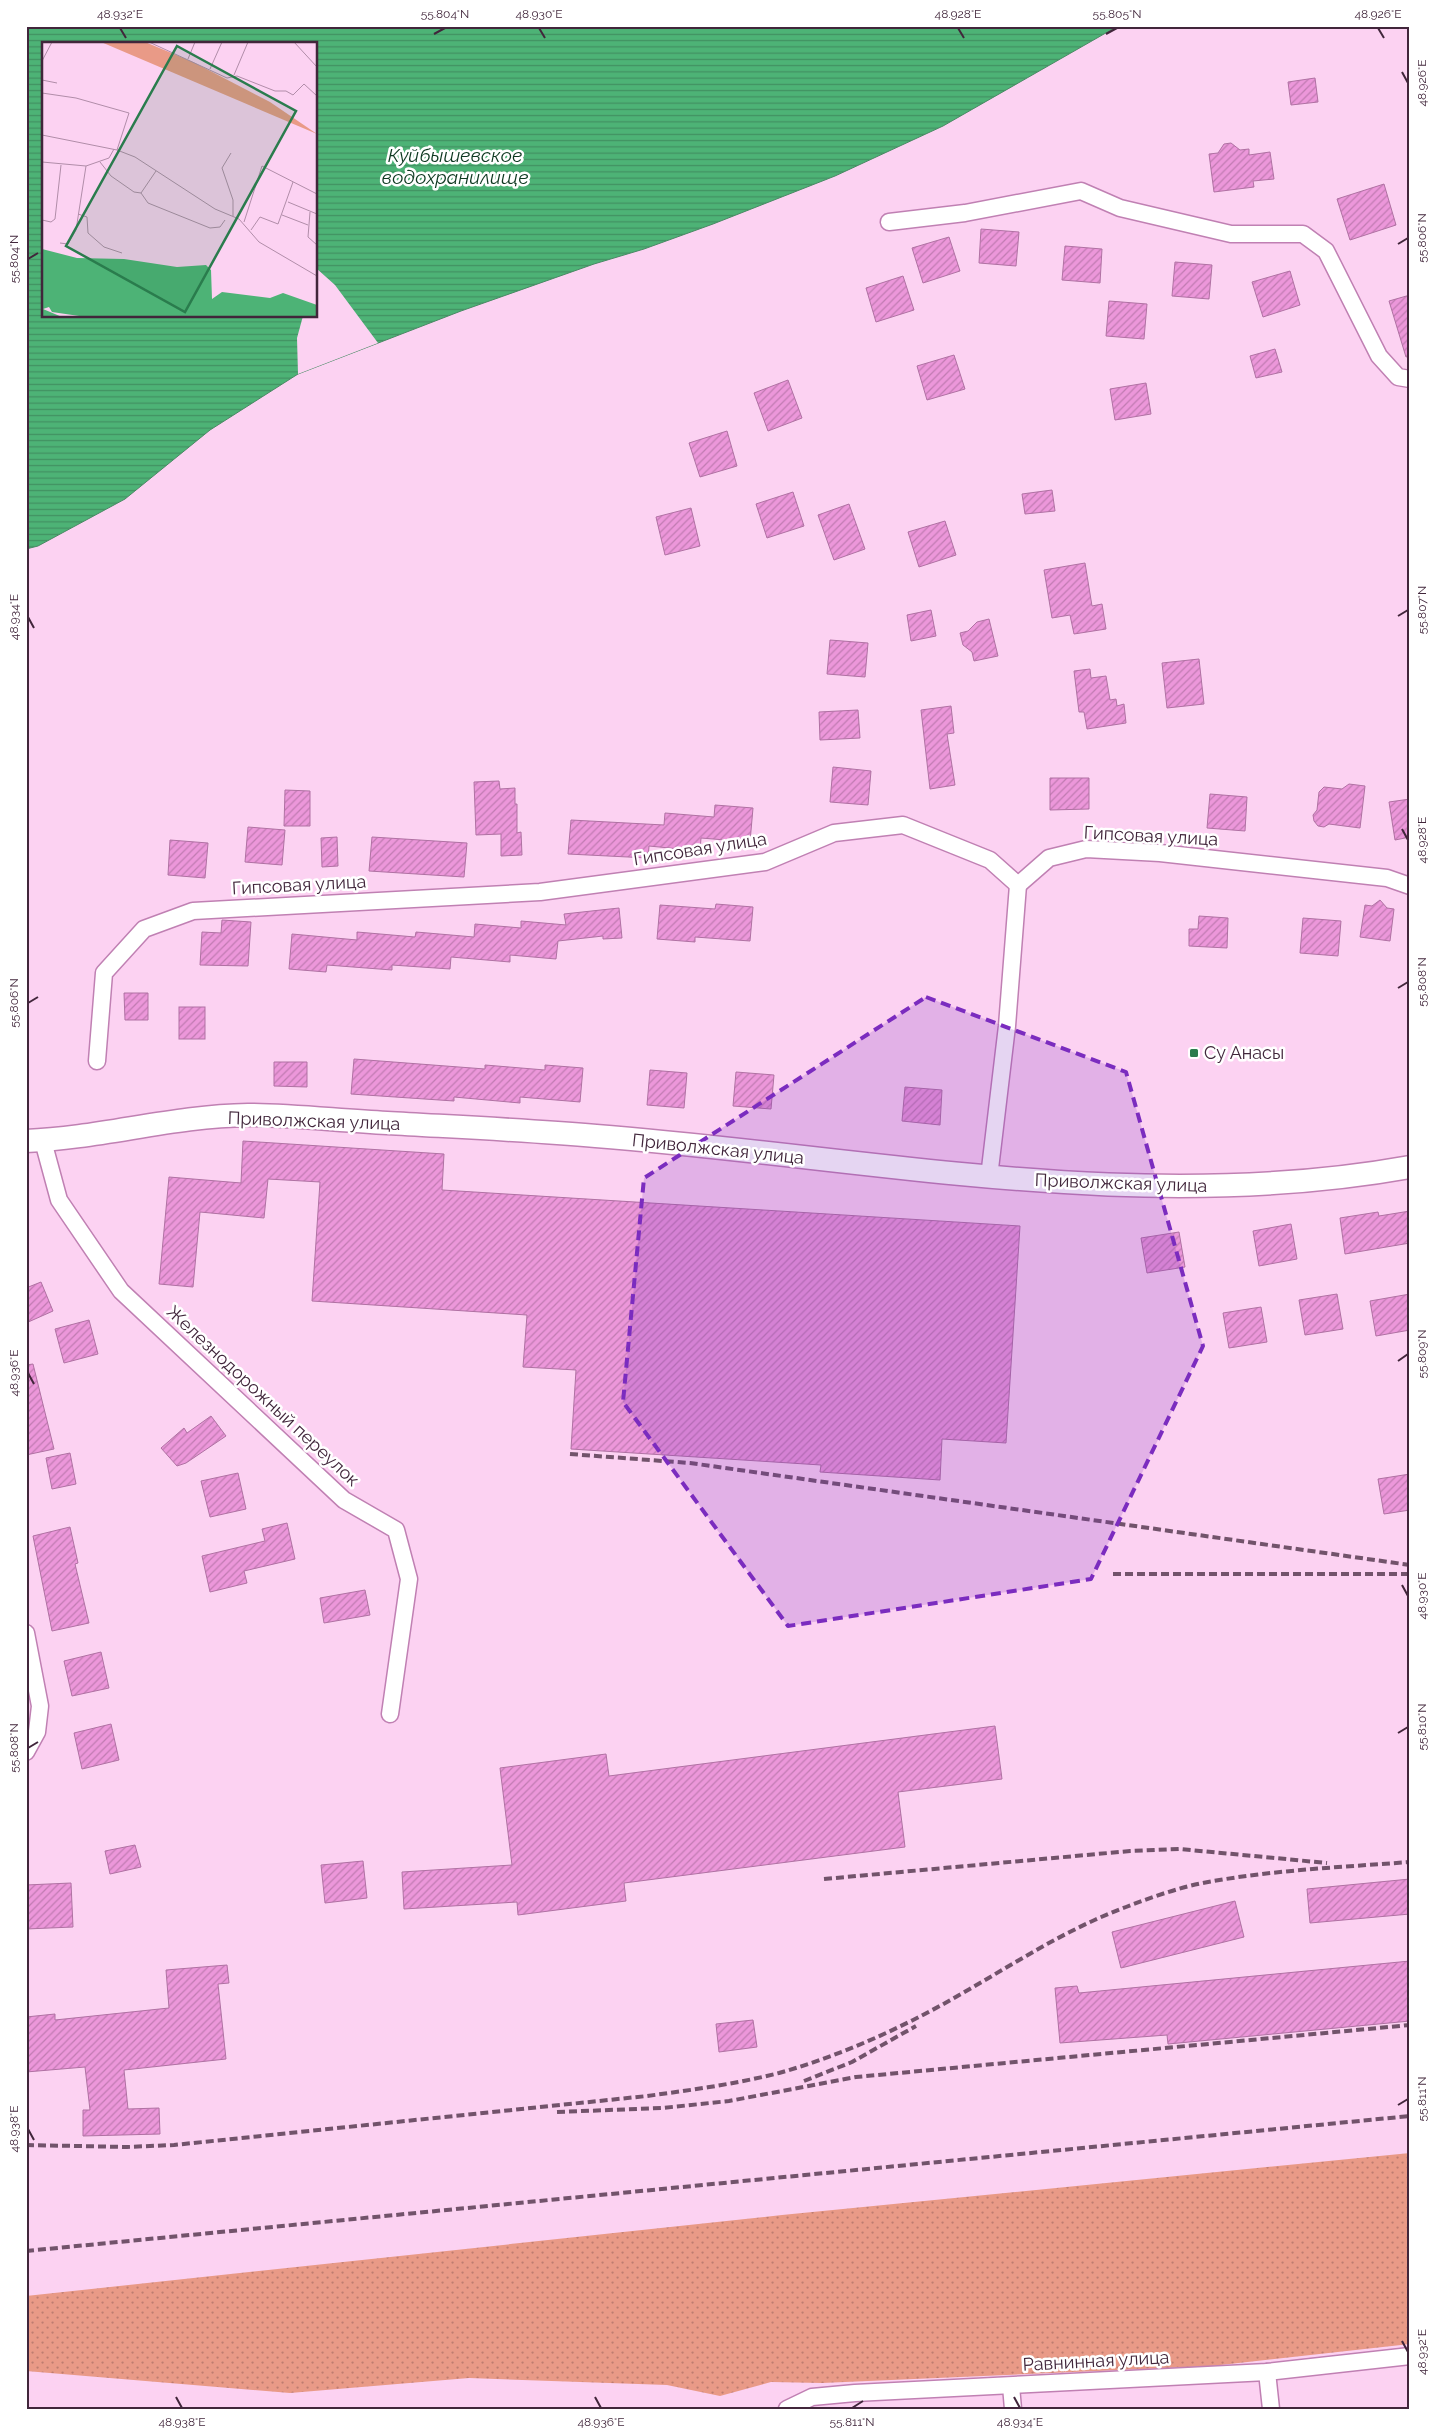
<svg xmlns="http://www.w3.org/2000/svg" width="1436" height="2435" font-family="Raleway,sans-serif">
	<defs>
		<pattern id="grass-dots" width="8" height="8" patternUnits="userSpaceOnUse" patternTransform="scale(1.25)"><rect width="8" height="8" fill="#e99a87"/><path d="M2 2h.1M6 6h.1" fill="none" stroke="#be7d70" stroke-width="1.8" stroke-linecap="round"/></pattern>
		<pattern id="water-rules" width="6" height="5" patternUnits="userSpaceOnUse" patternTransform="scale(1.25)"><rect width="6" height="5" fill="#4db376"/><path d="M0 2.5h6" fill="none" stroke="#429162"/></pattern>
		<pattern id="building-hatch" width="6" height="6" patternUnits="userSpaceOnUse" patternTransform="scale(1.25)"><rect width="6" height="6" fill="#ec97da"/><path d="M-1 1l2-2M0 6l6-6M5 7l2-2" fill="none" stroke="#c17bb2"/></pattern>
	</defs>
	<rect width="100%" height="100%" fill="#fcd2f2"/>
	<path fill="url(#grass-dots)" d="M1410,2153V2344L1212,2366L822,2383L771,2382L720,2396L667,2385L469,2378L290,2393L26,2371V2296L782,2215Z"/>
	<path fill="url(#water-rules)" stroke="#498964" fill-rule="evenodd" d="M26,26H1118L943,126L835,176L713,224L644,249L594,264L461,311L298,374L210,430L125,499L38,546L26,549ZM44,44H316V316H44Z"/>
	<path fill="#fcd2f2" d="M316,268L335,285L378,343L298,374L297,338L303,316H316Z"/>
	<g fill="url(#building-hatch)" stroke="#b071a3">
		<path d="M1315,78L1318,102L1291,105L1288,82Z"/>
		<path d="M1231,143L1240,150L1249,149V155L1270,152L1274,179L1253,181L1254,187L1214,192L1209,154L1218,153L1224,144Z"/>
		<path d="M1384,184L1396,225L1350,240L1337,199Z"/>
		<path d="M981,229L1019,232L1016,266L979,263Z"/>
		<path d="M949,237L960,271L923,283L912,248Z"/>
		<path d="M1065,246L1102,249L1100,283L1062,280Z"/>
		<path d="M1175,262L1212,265L1209,299L1172,296Z"/>
		<path d="M1290,271L1300,305L1263,317L1252,282Z"/>
		<path d="M903,276L914,310L876,322L866,288Z"/>
		<path d="M1410,295V356L1406,357L1389,301Z"/>
		<path d="M1109,301L1147,304L1144,339L1106,336Z"/>
		<path d="M1275,349L1282,372L1256,378L1250,356Z"/>
		<path d="M954,355L965,389L927,400L917,366Z"/>
		<path d="M788,380L802,418L768,431L754,393Z"/>
		<path d="M1146,383L1151,414L1115,420L1110,389Z"/>
		<path d="M727,431L737,466L700,477L689,443Z"/>
		<path d="M1052,490L1055,511L1025,514L1022,494Z"/>
		<path d="M793,492L804,526L767,538L756,504Z"/>
		<path d="M849,504L865,549L834,560L818,515Z"/>
		<path d="M691,508L700,546L665,555L656,517Z"/>
		<path d="M945,521L956,555L919,567L908,532Z"/>
		<path d="M1085,563L1092,606L1102,604L1106,629L1074,634L1070,615L1052,618L1044,570Z"/>
		<path d="M931,610L936,636L911,641L907,615Z"/>
		<path d="M989,619L998,656L974,661L972,652L963,645L960,633L968,631L977,622Z"/>
		<path d="M830,640L868,643L865,677L827,674Z"/>
		<path d="M1199,659L1204,704L1167,708L1162,663Z"/>
		<path d="M1090,669L1091,678L1106,676L1110,700L1116,699L1117,706L1124,704L1126,723L1087,729L1084,712H1079L1074,671Z"/>
		<path d="M951,706L954,733L947,734L955,785L930,789L921,710Z"/>
		<path d="M858,710L860,738L820,740L819,712Z"/>
		<path d="M833,767L871,771L868,805L830,802Z"/>
		<path d="M1050,778H1089V809L1050,810Z"/>
		<path d="M499,781L500,789L515,788V804H517V833L521,832L522,855L501,856V834L476,835L474,782Z"/>
		<path d="M1349,784L1365,786L1360,828L1329,824L1324,827L1318,826L1314,821L1313,815L1317,810L1319,792L1324,787L1342,789Z"/>
		<path d="M285,790L310,791V826H284Z"/>
		<path d="M1210,794L1247,797L1245,831L1207,828Z"/>
		<path d="M1410,799V837L1395,840L1389,802Z"/>
		<path d="M715,805L753,808L750,842L701,838L700,851L649,846L648,858L568,854L571,820L664,825L665,813L714,817Z"/>
		<path d="M248,827L285,830L282,865L245,862Z"/>
		<path d="M337,837L338,866L322,867L321,838Z"/>
		<path d="M372,837L467,843L464,877L369,871Z"/>
		<path d="M170,840L208,843L205,878L168,875Z"/>
		<path d="M1380,900L1387,908L1394,909L1390,941L1360,937L1365,905L1372,906Z"/>
		<path d="M716,904L753,907L750,941L695,937V942L657,939L660,905L715,909Z"/>
		<path d="M619,908L622,938L603,939V936L558,941L556,959L510,955V962L451,957L450,969L392,965V970L327,965L326,972L289,969L292,934L357,940V932L415,937L416,932L474,937L475,924L521,928V921L566,925L564,914Z"/>
		<path d="M1199,916L1228,918L1227,948L1189,946V929H1198Z"/>
		<path d="M1303,918L1341,921L1338,956L1300,953Z"/>
		<path d="M222,920L251,922L248,966L200,965L202,932L221,933Z"/>
		<path d="M124,993H148V1020H125Z"/>
		<rect x="179" y="1007" width="26" height="32"/>
		<path d="M354,1059L485,1069V1065L545,1070V1065L583,1068L580,1102L520,1097V1103L454,1097V1101L351,1094Z"/>
		<path d="M274,1062H307V1087L274,1086Z"/>
		<path d="M650,1070L687,1073L684,1108L647,1105Z"/>
		<path d="M736,1072L774,1075L771,1109L733,1106Z"/>
		<path d="M905,1087L942,1090L940,1125L902,1121Z"/>
		<path d="M243,1141L444,1154L442,1190L1020,1226L1006,1443L942,1439L940,1480L820,1472L821,1465L571,1449L576,1370L523,1367L527,1315L312,1301L320,1182L268,1179L264,1218L200,1212L193,1287L159,1284L169,1177L241,1183Z"/>
		<path d="M1410,1211V1243L1345,1254L1340,1218L1378,1212L1379,1216Z"/>
		<path d="M1291,1224L1297,1259L1259,1266L1253,1231Z"/>
		<path d="M1179,1232L1185,1267L1147,1273L1141,1238Z"/>
		<path d="M41,1282L53,1311L26,1323V1288Z"/>
		<path d="M1337,1294L1343,1329L1305,1335L1299,1300Z"/>
		<path d="M1410,1294V1330L1376,1336L1370,1301Z"/>
		<path d="M1261,1307L1267,1342L1229,1348L1223,1313Z"/>
		<path d="M89,1320L98,1354L64,1363L55,1329Z"/>
		<path d="M33,1364L54,1449L26,1455V1365Z"/>
		<path d="M211,1416L226,1436L186,1463L177,1466L161,1448L184,1428L187,1433Z"/>
		<path d="M70,1453L76,1484L52,1489L46,1458Z"/>
		<path d="M238,1473L246,1509L210,1517L201,1481Z"/>
		<path d="M1410,1474V1510L1384,1514L1378,1479Z"/>
		<path d="M287,1523L295,1559L244,1571L247,1583L210,1592L202,1556L265,1541L262,1529Z"/>
		<path d="M70,1527L78,1563L75,1564L89,1623L52,1631L33,1536Z"/>
		<path d="M365,1590L370,1615L324,1623L320,1598Z"/>
		<path d="M101,1652L109,1688L72,1696L64,1661Z"/>
		<path d="M111,1724L119,1760L82,1769L74,1733Z"/>
		<path d="M995,1726L1002,1779L898,1792L905,1847L624,1883L626,1901L518,1915L517,1902L404,1909L402,1872L512,1865L500,1768L606,1754L609,1776Z"/>
		<path d="M135,1845L141,1867L110,1874L105,1851Z"/>
		<path d="M363,1861L367,1898L325,1903L321,1865Z"/>
		<path d="M1410,1879V1914L1310,1923L1307,1889Z"/>
		<path d="M71,1883L73,1927L26,1929V1885Z"/>
		<path d="M1235,1901L1244,1937L1121,1968L1112,1932Z"/>
		<path d="M1410,1961V2021L1168,2044L1167,2035L1060,2043L1055,1988L1077,1986L1079,1993Z"/>
		<path d="M227,1965L229,1983L218,1984L226,2059L124,2070L128,2109L159,2108L160,2134L83,2136V2110H90L85,2067L26,2072V2017L55,2014V2020L169,2008L166,1970Z"/>
		<path d="M753,2020L757,2047L719,2052L716,2024Z"/>
	</g>
	<g fill="none" stroke-linecap="round" stroke-linejoin="round">
		<defs>
			<g id="street">
				<path d="M889,222L965,213L1081,191L1120,208L1231,234H1303L1326,251L1379,356L1398,377L1410,379"/>
				<path d="M97,1061L104,973L144,929L193,911L540,892L765,862L834,833L903,825L990,860L1018,885L1049,858L1086,849L1160,853L1387,878L1410,886"/>
				<path d="M43,1141L59,1200L121,1291L344,1500L396,1530L409,1579L390,1714"/>
				<path d="M989,1177L1007,1026L1018,885"/>
				<path d="M26,1633L40,1706L37,1732L26,1752"/>
				<path d="M1267,2372L1271,2409"/>
				<path d="M1011,2386L1013,2409"/>
				<path d="M787,2409L812,2397L855,2393L1267,2372L1410,2356"/>
			</g>
			<path id="secondary" d="M26,1141C101,1138 173,1116 248,1115C294,1115 341,1121 387,1123C457,1127 527,1130 596,1136C867,1157 1138,1216 1410,1167"/>
		</defs>
		<use href="#street" stroke="#c080b3" stroke-width="19"/>
		<use href="#secondary" stroke="#c080b3" stroke-width="25"/>
		<use href="#street" stroke="#fff" stroke-width="16"/>
		<use href="#secondary" stroke="#fff" stroke-width="22"/>
		<g stroke="#72536b" stroke-width="4" stroke-dasharray="8 4" stroke-linecap="butt">
			<path d="M570,1454L690,1463L1410,1565"/>
			<path d="M1113,1574H1410"/>
			<path d="M824,1879L1130,1851L1180,1849L1327,1863"/>
			<path d="M804,2081L852,2062L916,2026"/>
			<path d="M557,2112L662,2108L729,2101L856,2077L1410,2025"/>
			<path d="M26,2145L127,2147L174,2145L647,2096C691,2090 736,2084 779,2073C825,2060 869,2042 911,2021C984,1985 1050,1935 1126,1907C1152,1897 1180,1887 1208,1882C1274,1870 1343,1867 1410,1862"/>
			<path d="M26,2251L1410,2116"/>
		</g>
	</g>
	<path fill="#7b2cbf" fill-opacity="0.2" stroke="#7b2cbf" stroke-width="4" stroke-dasharray="10 6" stroke-linejoin="round" d="M926,997L1126,1072L1203,1346L1091,1579L788,1626L623,1402L644,1178Z"/>
	<path fill="none" stroke="#41263b" stroke-width="2" d="M120,28L126,38M539,28L545,38M958,28L964,38M1378,28L1384,38M434,34L445,28M1106,34L1117,28M1402,72L1408,83M1398,244L1408,238M28,259L38,253M1398,616L1408,610M28,617L34,628M1402,829L1408,840M1398,988L1408,982M28,1003L38,997M1398,1361L1408,1354M28,1373L34,1384M1402,1585L1408,1596M1398,1733L1408,1727M28,1748L38,1742M1398,2105L1408,2099M28,2129L34,2140M1402,2341L1408,2352M176,2397L182,2408M595,2397L601,2408M1014,2397L1020,2408M852,2408L863,2401"/>
	<rect fill="#2a7c4d" stroke="#fff" stroke-width="2" x="1189" y="1048" width="10" height="10" rx="2.5"/>
	<g text-anchor="middle" stroke-width="5" stroke-linejoin="round" paint-order="stroke">
		<g font-size="18" fill="#41263b" stroke="#fff">
			<text transform="translate(1151 836) rotate(3)" y="6">Гипсовая улица</text>
			<text transform="translate(700 849) rotate(-9)" y="6">Гипсовая улица</text>
			<text transform="translate(299 885) rotate(-3)" y="6">Гипсовая улица</text>
			<text transform="translate(314 1121) rotate(2)" y="6">Приволжская улица</text>
			<text transform="translate(718 1149) rotate(6)" y="6">Приволжская улица</text>
			<text transform="translate(1121 1183) rotate(2)" y="6">Приволжская улица</text>
			<text transform="translate(263 1396) rotate(43)" y="6">Железнодорожный переулок</text>
			<text transform="translate(1096 2361) rotate(-3)" y="6">Равнинная улица</text>
		</g>
		<g font-size="18" fill="#41263b" stroke="#fff" text-anchor="start">
			<text x="1204" y="1059">Су Анасы</text>
		</g>
		<g font-size="19" font-style="italic" fill="#0d3820" stroke="#fff">
			<text x="455" y="162">Куйбышевское<tspan x="455" dy="22">водохранилище</tspan></text>
		</g>
	</g>
	<g transform="translate(42 42)">
		<rect width="275" height="275" fill="#fcd2f2"/>
		<path d="M59,0H103L151,20L228,60L275,92Z" fill="#e99a87"/>
		<path d="M0,207L35,216L82,217L135,225L164,223L169,228L170,257L180,250L228,256L241,251L275,263V275H44L10,270L7,265L1,267L20,275H0Z" fill="#4db376"/>
		<path fill="none" stroke="#b18da9" stroke-width="1" d="M107,0L185,36L195,34L233,49H244L251,53L262,42L275,54M252,0L275,25M146,17L153,0M0,19L10,0M168,27L180,0M192,33L206,0M0,38L15,41M0,51L34,56L87,71L75,108M0,93L75,108L93,115L173,167L197,177L217,200L275,234M189,111L180,126L191,158V174M0,120L44,124L34,188L26,202L18,201M58,120L69,134L92,150L99,151L106,161L168,186L178,185L183,178M44,124L67,116L72,107M99,151L114,129M246,160L275,172M268,170L266,195L275,203M36,172L45,175L46,191L62,205L80,211M240,173L266,183M0,178L9,180L13,177L19,123M202,180L220,124L275,152M209,188L218,175L236,182L251,140"/>
		<path fill="#2a7c4d" fill-opacity="0.15" stroke="#2a7c4d" stroke-width="2.5" d="M135,4L254,69L143,270L24,204Z"/>
		<rect width="275" height="275" fill="none" stroke="#41263b" stroke-width="2.5"/>
	</g>
	<rect width="1436" height="2435" fill="none" stroke="#ffffff" stroke-width="55"/>
	<rect x="28" y="28" width="1380" height="2380" fill="none" stroke="#41263b" stroke-width="2"/>
	<g font-size="12" text-anchor="middle" fill="#41263b">
		<text x="120" y="18">48.932°E</text>
		<text x="445" y="18">55.804°N</text>
		<text x="539" y="18">48.930°E</text>
		<text x="958" y="18">48.928°E</text>
		<text x="1117" y="18">55.805°N</text>
		<text x="1378" y="18">48.926°E</text>
		<text transform="translate(1422 83) rotate(-90)" y="4">48.926°E</text>
		<text transform="translate(1422 238) rotate(-90)" y="4">55.806°N</text>
		<text transform="translate(14 259) rotate(-90)" y="4">55.804°N</text>
		<text transform="translate(1422 610) rotate(-90)" y="4">55.807°N</text>
		<text transform="translate(14 617) rotate(-90)" y="4">48.934°E</text>
		<text transform="translate(1422 840) rotate(-90)" y="4">48.928°E</text>
		<text transform="translate(1422 982) rotate(-90)" y="4">55.808°N</text>
		<text transform="translate(14 1003) rotate(-90)" y="4">55.806°N</text>
		<text transform="translate(1422 1354) rotate(-90)" y="4">55.809°N</text>
		<text transform="translate(14 1373) rotate(-90)" y="4">48.936°E</text>
		<text transform="translate(1422 1596) rotate(-90)" y="4">48.930°E</text>
		<text transform="translate(1422 1727) rotate(-90)" y="4">55.810°N</text>
		<text transform="translate(14 1748) rotate(-90)" y="4">55.808°N</text>
		<text transform="translate(1422 2099) rotate(-90)" y="4">55.811°N</text>
		<text transform="translate(14 2129) rotate(-90)" y="4">48.938°E</text>
		<text transform="translate(1422 2352) rotate(-90)" y="4">48.932°E</text>
		<text x="182" y="2426">48.938°E</text>
		<text x="601" y="2426">48.936°E</text>
		<text x="852" y="2426">55.811°N</text>
		<text x="1020" y="2426">48.934°E</text>
	</g>
</svg>
